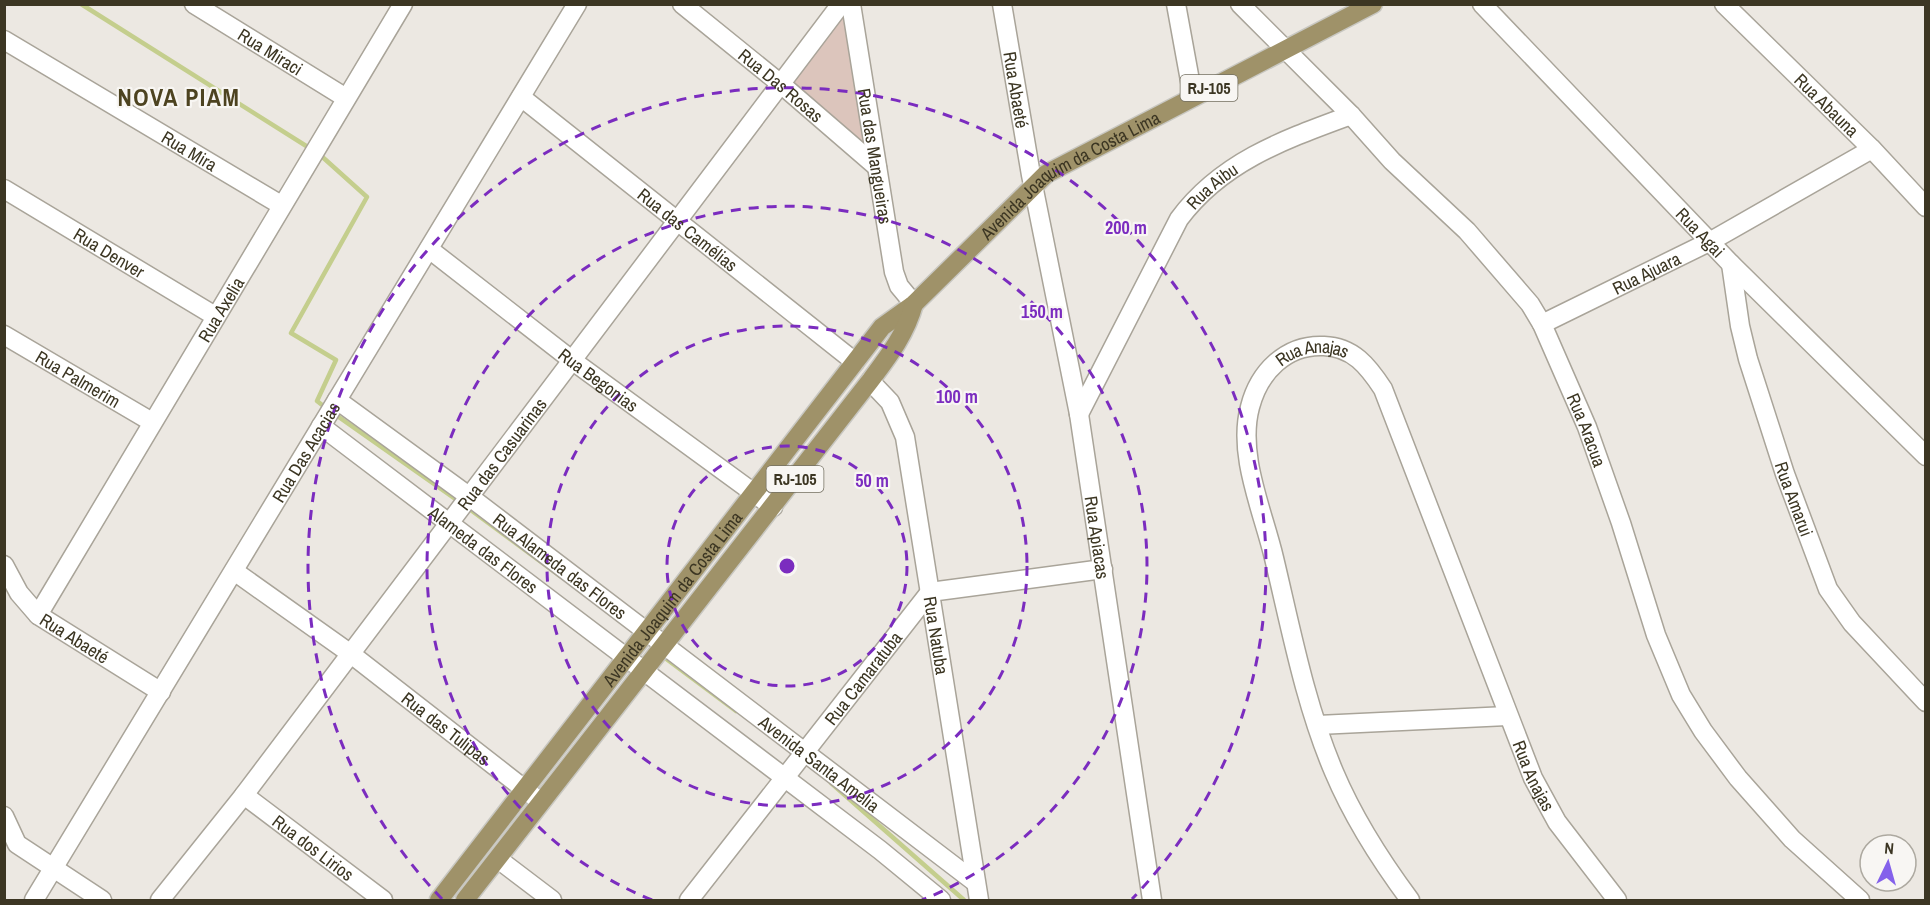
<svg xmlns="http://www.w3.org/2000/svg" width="1930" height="905" font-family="'Archivo Narrow',sans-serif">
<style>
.green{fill:#dcc5bc}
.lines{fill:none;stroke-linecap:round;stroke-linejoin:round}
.stream{stroke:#c4ce8d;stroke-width:4.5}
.minor-casing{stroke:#a9a499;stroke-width:21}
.major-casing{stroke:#c8c7c1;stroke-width:21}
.minor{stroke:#fff;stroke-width:18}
.major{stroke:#9f9269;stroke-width:18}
.ring{fill:none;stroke:#7b2cbf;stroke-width:3;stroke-dasharray:10 8}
.labels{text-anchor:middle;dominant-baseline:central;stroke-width:4.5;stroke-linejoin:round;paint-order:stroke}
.shield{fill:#f8f6f3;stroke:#747061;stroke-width:1.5}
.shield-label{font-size:16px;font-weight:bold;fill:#3c3623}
.street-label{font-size:18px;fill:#3c3623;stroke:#f8f6f3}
.district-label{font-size:24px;font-weight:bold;letter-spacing:1.5px;fill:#4d4320;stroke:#f8f6f3}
.centre{fill:#7b2cbf;stroke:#f8f6f3;stroke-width:3}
.ring-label{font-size:18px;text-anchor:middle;font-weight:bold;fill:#7b2cbf;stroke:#f8f6f3;stroke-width:4.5;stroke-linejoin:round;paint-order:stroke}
</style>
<rect width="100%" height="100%" fill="#ece8e2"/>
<!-- green -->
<path class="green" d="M844,5l31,151 -91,-72z"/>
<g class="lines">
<!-- stream -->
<g class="stream">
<path d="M81,4l230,145"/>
<path d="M318,153l49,44 -76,136 45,27 -19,41 9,7"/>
<path d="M333,413l128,90"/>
<path d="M468,508l92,68"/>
<path d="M661,655l75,56"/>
<path d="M831,783l133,117"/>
</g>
<!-- minor casing -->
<g class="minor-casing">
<g id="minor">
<path id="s1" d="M194,4l152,94"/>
<path id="s2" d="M682,4l100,81 95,82"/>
<path id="s3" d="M851,4l43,268 5,14 15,18"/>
<path id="s4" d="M1002,4l29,171 48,239 73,486"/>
<path d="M1176,4l17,93"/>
<path id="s5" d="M1240,4l111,111 41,46 75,70 63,73 12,20 45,103 34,96 35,112 25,60 22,36 35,47 54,61 68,61"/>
<path id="s6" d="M1482,4l249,260 195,192"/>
<path id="s7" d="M1724,4l148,145 54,58"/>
<path id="s8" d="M4,40l277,165"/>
<path id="s9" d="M521,97l334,265"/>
<path id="s10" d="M4,189l211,127"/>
<path id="s11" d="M429,249l144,112 200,146"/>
<path id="s12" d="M1731,264l9,62 8,33 37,115 43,115 24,34 74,79"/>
<path id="s13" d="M1542,324l169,-83 161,-92"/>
<path id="s14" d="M4,335l148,87"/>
<path id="s15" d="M870,381l20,21 15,35 74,463"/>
<path id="s16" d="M337,400l133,97 505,385"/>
<path id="s17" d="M1079,414l100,-195c43,-58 107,-80 172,-104"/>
<path id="s18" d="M321,426l559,424 61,50"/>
<path id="s19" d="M4,565l15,28 19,22 123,77"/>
<path id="s20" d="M234,571l117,83 190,148"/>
<path id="s21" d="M38,615l365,-611"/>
<path d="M1318,725l189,-9"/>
<path id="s22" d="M244,795l139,105"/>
<path d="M4,816l13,28 85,56"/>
<path d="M498,859l54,41"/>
<path id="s23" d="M34,900l543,-896"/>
<path id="s24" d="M160,900l84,-105 597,-791"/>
<path id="s25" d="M689,900l241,-308 173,-23"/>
<path id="s26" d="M1410,900c-29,-39 -57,-83 -76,-128 -29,-68 -43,-143 -60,-214 -11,-47 -37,-103 -24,-151 9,-35 36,-63 74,-61 29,1 44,20 59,43l150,389 24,44 60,78"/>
</g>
</g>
<!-- major casing -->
<g class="major-casing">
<g id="major">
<path id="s27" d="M439,900l443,-573 32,-23 132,-130 327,-170"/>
<path d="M465,900l405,-519c18,-24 36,-47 44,-77"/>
</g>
</g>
<!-- minor -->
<use href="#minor" class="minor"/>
<!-- major -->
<use href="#major" class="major"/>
</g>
<!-- distance rings -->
<g class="ring">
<circle cx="787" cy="566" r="120"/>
<circle cx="787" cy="566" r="240"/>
<path d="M652 900A360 360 0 1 1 922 900"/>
<path d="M442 899A479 479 0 1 1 1132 899"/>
</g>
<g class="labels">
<!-- shield labels -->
<g class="shield">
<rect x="1180.5" y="75" width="57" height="26" rx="4.5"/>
<rect x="766.5" y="466" width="57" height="26" rx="4.5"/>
</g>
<g class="shield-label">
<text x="1209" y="88">RJ-105</text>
<text x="795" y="479">RJ-105</text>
</g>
<!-- street labels -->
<g class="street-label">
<text stroke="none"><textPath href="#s1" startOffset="90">Rua Miraci</textPath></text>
<text stroke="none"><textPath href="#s2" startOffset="128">Rua Das Rosas</textPath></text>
<text stroke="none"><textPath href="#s4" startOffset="87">Rua Abaeté</textPath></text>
<text stroke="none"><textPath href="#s7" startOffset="144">Rua Abauna</textPath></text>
<text stroke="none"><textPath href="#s8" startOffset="216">Rua Mira</textPath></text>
<text stroke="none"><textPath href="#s3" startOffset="154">Rua das Mangueiras</textPath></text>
<text stroke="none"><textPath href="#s27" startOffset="968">Avenida Joaquim da Costa Lima</textPath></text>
<text stroke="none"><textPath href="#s17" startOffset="266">Rua Aibu</textPath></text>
<text stroke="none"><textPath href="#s9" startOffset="213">Rua das Camélias</textPath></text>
<text stroke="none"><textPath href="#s6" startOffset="316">Rua Agai</textPath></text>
<text stroke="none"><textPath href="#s10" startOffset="123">Rua Denver</textPath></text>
<text stroke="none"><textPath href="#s13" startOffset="116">Rua Ajuara</textPath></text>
<text stroke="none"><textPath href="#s21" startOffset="356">Rua Axelia</textPath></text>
<text stroke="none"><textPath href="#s26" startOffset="618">Rua Anajas</textPath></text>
<text stroke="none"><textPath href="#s14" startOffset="86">Rua Palmerim</textPath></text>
<text stroke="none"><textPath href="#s11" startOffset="214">Rua Begonias</textPath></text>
<text stroke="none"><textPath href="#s5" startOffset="556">Rua Aracua</textPath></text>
<text stroke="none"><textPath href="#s23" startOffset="524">Rua Das Acacias</textPath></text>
<text stroke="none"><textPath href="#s24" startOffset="562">Rua das Casuarinas</textPath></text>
<text stroke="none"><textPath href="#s12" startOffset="244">Rua Amarui</textPath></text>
<text stroke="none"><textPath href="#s4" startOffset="542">Rua Apiacas</textPath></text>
<text stroke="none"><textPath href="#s18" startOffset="204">Alameda das Flores</textPath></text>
<text stroke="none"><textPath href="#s16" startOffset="278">Rua Alameda das Flores</textPath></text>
<text stroke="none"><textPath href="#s27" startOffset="381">Avenida Joaquim da Costa Lima</textPath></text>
<text stroke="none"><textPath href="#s15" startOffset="268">Rua Natuba</textPath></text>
<text stroke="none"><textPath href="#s19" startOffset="104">Rua Abaeté</textPath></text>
<text stroke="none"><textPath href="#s25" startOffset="282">Rua Camaratuba</textPath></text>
<text stroke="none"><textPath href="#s20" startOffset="264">Rua das Tulipas</textPath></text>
<text stroke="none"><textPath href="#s16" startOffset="604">Avenida Santa Amelia</textPath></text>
<text stroke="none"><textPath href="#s26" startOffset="1122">Rua Anajas</textPath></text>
<text stroke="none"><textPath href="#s22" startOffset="87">Rua dos Lirios</textPath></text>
</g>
<!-- district labels -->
<g class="district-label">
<text x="179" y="97">NOVA PIAM</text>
</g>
</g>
<circle cx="787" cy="566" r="9" class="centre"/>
<g class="ring-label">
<text x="1126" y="234">200 m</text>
<text x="1042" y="318">150 m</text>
<text x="957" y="403">100 m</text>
<text x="872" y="487">50 m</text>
</g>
<!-- border -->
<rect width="1930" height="905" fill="none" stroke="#3c3623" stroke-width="12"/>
<!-- north arrow -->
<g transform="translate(1888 863) rotate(5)"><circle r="28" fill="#f8f6f3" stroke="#ada9a0" stroke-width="1.5"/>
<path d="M0-4.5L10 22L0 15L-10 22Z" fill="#8461eb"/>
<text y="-9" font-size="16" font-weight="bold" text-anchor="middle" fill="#3c3623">N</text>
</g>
</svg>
